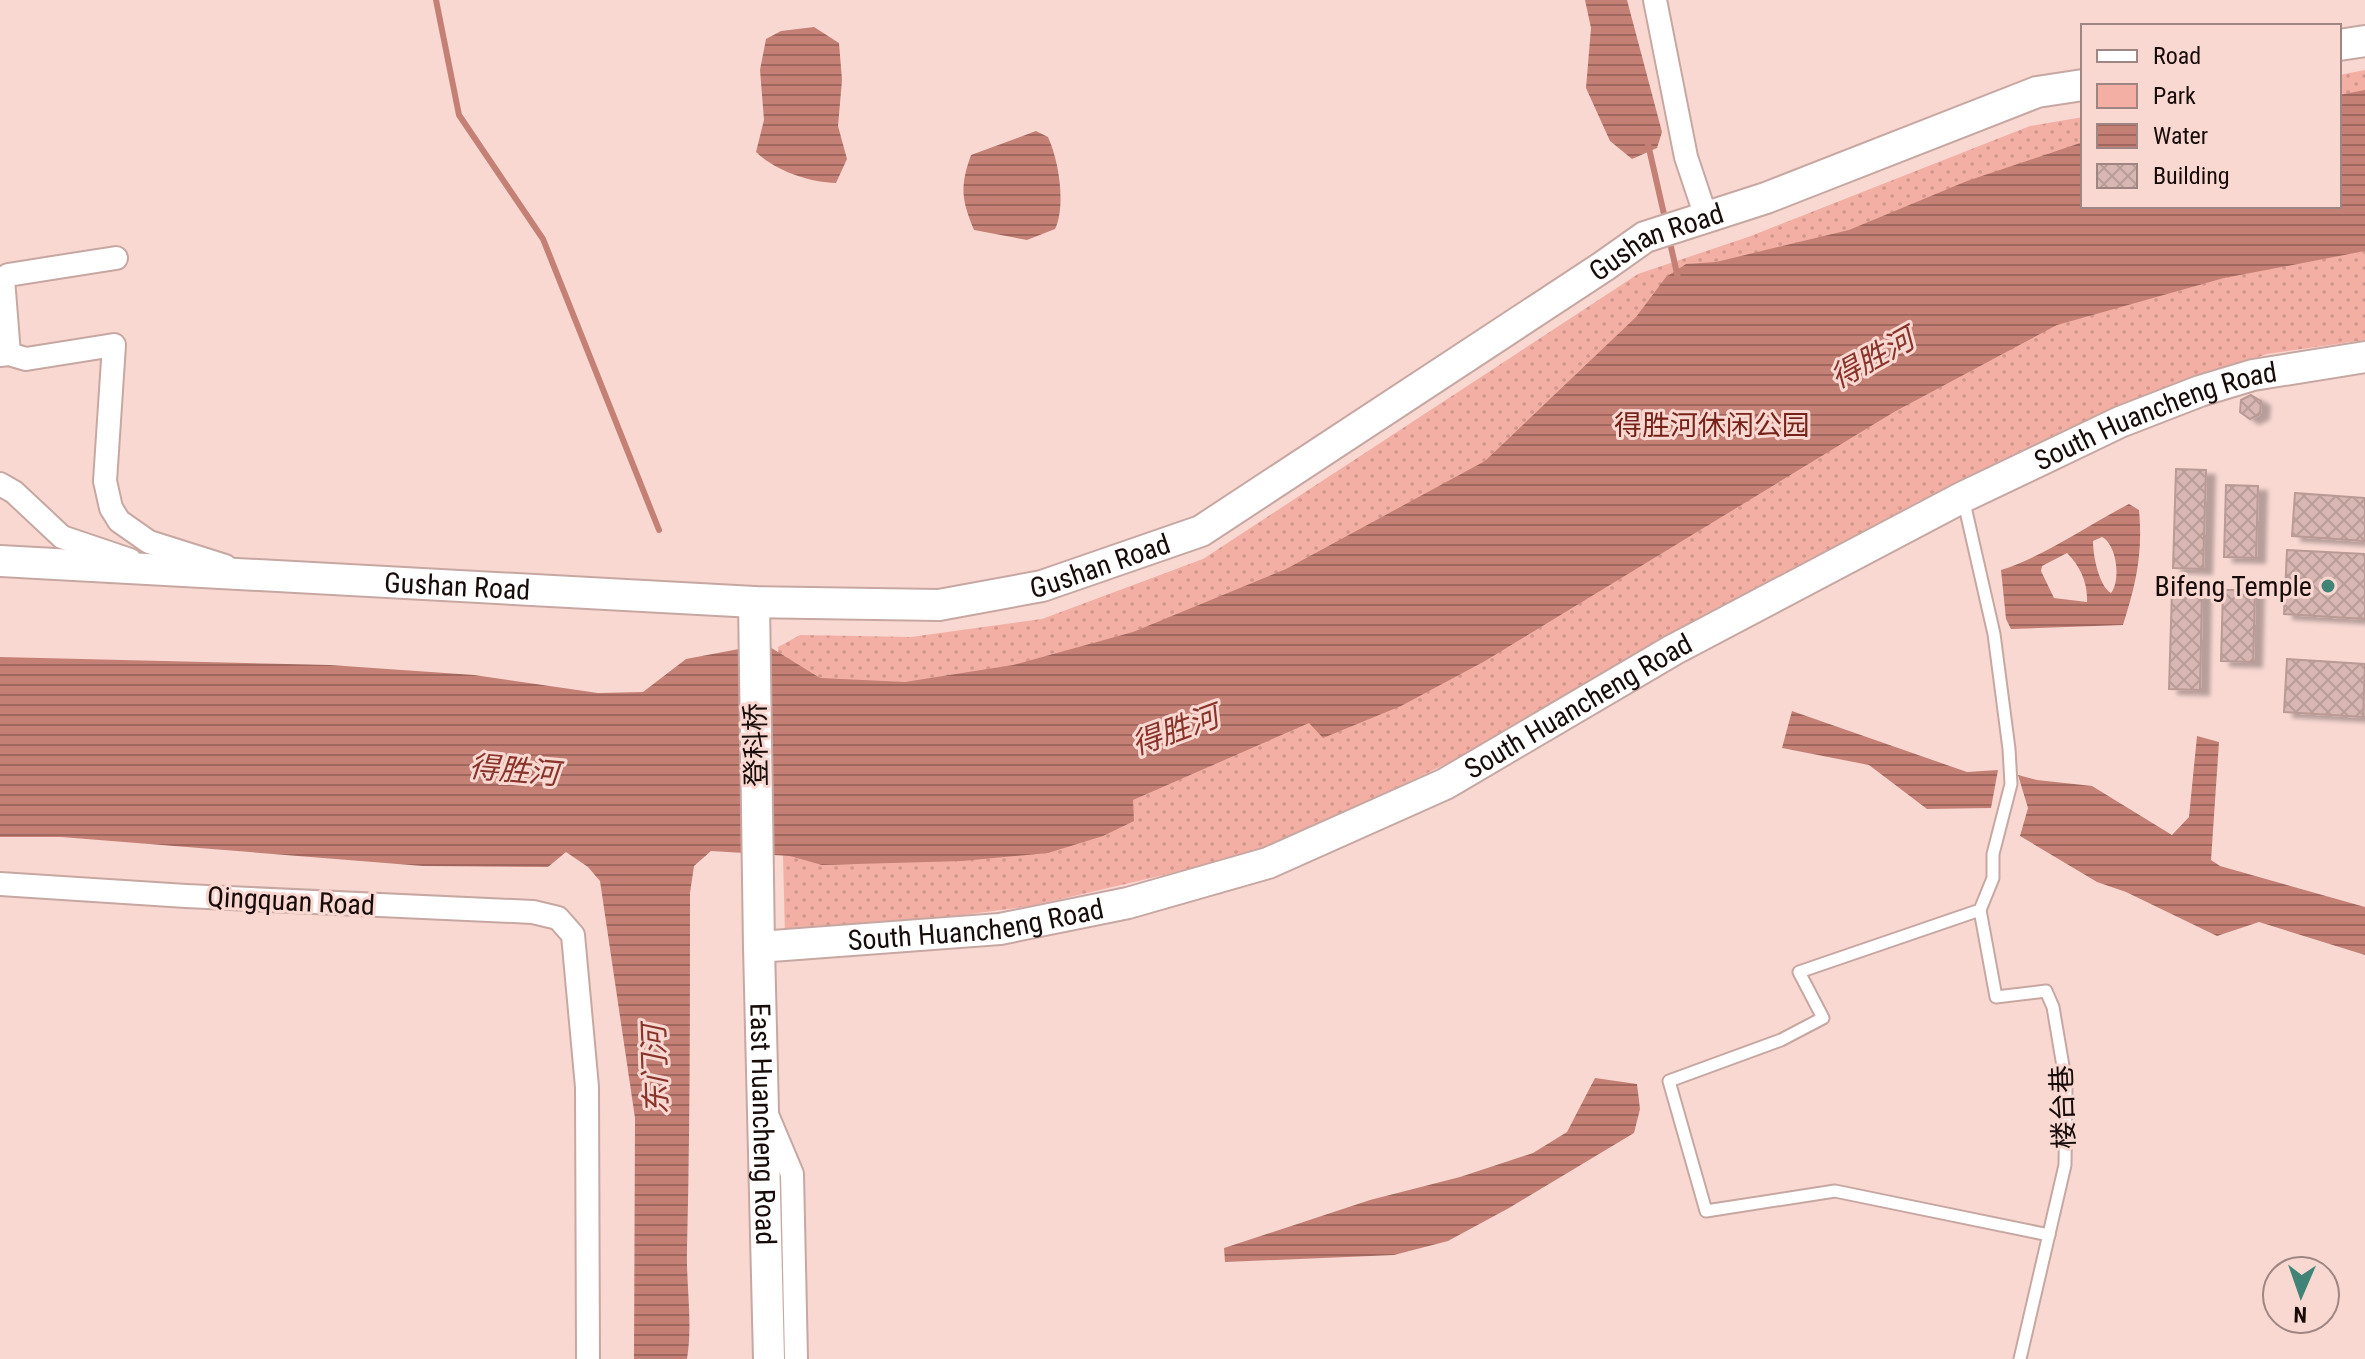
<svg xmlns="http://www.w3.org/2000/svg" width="2365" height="1359" font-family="'Roboto Condensed','Noto Sans SC',sans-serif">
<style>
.green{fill:url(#green-dots)}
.water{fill:url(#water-rules);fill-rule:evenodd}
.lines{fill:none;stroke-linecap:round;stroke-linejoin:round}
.stream{stroke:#c58075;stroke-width:6}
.building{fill:url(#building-cross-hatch);stroke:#ba9a95;stroke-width:2;filter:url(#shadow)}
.lane-casing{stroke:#c7a7a2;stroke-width:15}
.street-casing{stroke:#c7a7a2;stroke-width:26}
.secondary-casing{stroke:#c7a7a2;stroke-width:34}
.lane{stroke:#fff;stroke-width:11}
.street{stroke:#fff;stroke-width:22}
.secondary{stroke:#fff;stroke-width:30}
.poi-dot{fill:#408477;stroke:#f9d8d2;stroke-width:3}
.labels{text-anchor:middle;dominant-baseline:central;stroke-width:6;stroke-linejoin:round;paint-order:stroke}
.street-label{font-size:28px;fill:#170c0a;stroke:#f9d8d2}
.park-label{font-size:28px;fill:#752219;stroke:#f9d8d2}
.poi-label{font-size:28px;fill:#170c0a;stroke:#f9d8d2;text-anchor:end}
.water-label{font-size:30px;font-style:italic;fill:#88342a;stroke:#f9d8d2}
</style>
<defs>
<pattern id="green-dots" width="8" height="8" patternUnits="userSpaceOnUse" patternTransform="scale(2)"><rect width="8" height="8" fill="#f4afa4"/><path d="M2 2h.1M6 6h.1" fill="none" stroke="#d0958c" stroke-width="1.8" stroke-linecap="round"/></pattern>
<pattern id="water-rules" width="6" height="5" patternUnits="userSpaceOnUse" patternTransform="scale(2)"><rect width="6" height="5" fill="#c58075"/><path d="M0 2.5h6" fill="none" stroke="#9f675e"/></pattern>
<pattern id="building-cross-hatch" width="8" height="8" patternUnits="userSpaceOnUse" patternTransform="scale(2)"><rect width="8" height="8" fill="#d8b7b2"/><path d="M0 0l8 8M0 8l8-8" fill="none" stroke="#b99c98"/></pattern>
<filter id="shadow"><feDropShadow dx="9" dy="5" stdDeviation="2" flood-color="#0004"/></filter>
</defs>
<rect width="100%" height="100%" fill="#f9d8d2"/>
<!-- green -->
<path class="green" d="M2365,70v270l-98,14 -151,52 -197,95 -459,256 -193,94 -236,55 -246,32 -7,-291 22,-12 111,2 131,-18 161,-60 435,-285 110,-37 282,-111 53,-9v89h256v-131z"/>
<!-- water -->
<g class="water">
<path d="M1585,0h42l35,132 -5,16 -25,11 -22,-18 -24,-53 5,-60z"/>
<path d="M814,27l25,16 3,37 -4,46 9,33 -11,24c-27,-1 -60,-12 -80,-31l8,-32 -4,-50 6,-31 15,-8z"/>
<path d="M2365,90v161l-141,27 -167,47 -163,87 -409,249 -84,45 -78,32 -14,-15 -176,77 1,21 -31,15 -55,17 -86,8 -140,4 -32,-9 -79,-5 -17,15 -4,27c0,119 0,237 -3,356 -1,37 6,74 0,110h-53l1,-241 -35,-237 -12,-14 -22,-15 -18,15 -125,-1 -362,-29h-61v-180l330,8 144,10 124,18 45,-1 43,-33 79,-15 55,34 85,4 108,-17 120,-33 153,-63 199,-108 151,-144 30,-40 20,-13 30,-2 133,-32 118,-49 116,-39v64h256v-111z"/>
<path d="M1036,131l12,6c11,24 18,69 7,92l-28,11 -53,-10c-13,-31 -14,-44 -3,-75z"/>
<path d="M2129,504l10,6c4,44 -3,74 -16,115l-112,4 -5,-10 -5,-49c46,-15 85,-44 128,-66zM2102,537c15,8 19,43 9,56 -12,-7 -18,-37 -18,-52zM2067,553c13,13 21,30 20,49l-33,-4 -13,-27 1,-5z"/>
<path d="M1792,711l175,61 31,-2 -7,38 -64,1 -58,-44 -87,-17z"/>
<path d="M2197,736l22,6 -8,118 9,6 145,41v48l-106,-33 -42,14 -91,-44 -29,-10 -77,-46 8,-28 -10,-33 19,5 55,6 80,49 17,-18z"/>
<path d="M1595,1078l42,6 3,25 -6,24 -125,75 -61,33 -54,14 -169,7 -1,-14 146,-48 90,-23 73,-24 34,-21z"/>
</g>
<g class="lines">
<!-- stream -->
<g class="stream">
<path d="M436,0l23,115 84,124 116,291"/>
<path d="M1648,144l18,79"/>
<path d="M1669,238l9,40"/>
</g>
</g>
<!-- building -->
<g class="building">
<path d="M2251,395l10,6 -1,13 -10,5 -10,-7 1,-12z"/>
<path d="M2176,469l30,1 -3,99 -30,-1z"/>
<path d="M2226,485l32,1 -2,72 -32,-1z"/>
<path d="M2295,493l70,5v43l-73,-5z"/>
<path d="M2287,550l78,4v65l-81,-5z"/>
<path d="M2172,590l30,1 -2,99 -31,-1z"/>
<path d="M2223,590h32l-2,72 -32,-1z"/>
<path d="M2287,659l78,5 -2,53 -79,-5z"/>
</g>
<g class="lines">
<!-- lane casing -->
<g class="lane-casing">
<g id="lane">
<path d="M1963,498l31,136 15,115 2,35 -18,70v24l-13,32 -181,62 24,46 -42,22 -112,41 37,130 129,-20 214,44"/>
<path d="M1980,910l16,87 50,-6 7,16 13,77 -1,81 -45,194"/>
</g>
</g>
<!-- street casing -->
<g class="street-casing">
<g id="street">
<path d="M1655,0l31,157 20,60"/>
<path d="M9,354l-6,-75 5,-4 108,-17"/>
<path d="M0,355l9,-1 17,5 88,-14 -9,136 6,27 8,13 30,21 76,24"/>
<path d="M0,484l14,8 48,45 68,23"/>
<path d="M0,884l186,12 347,16 25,6 15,17 14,152 1,272"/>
<path d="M768,1117l24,57 4,185"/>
</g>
</g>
<!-- secondary casing -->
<g class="secondary-casing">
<g id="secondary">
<path d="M2339,45l26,-4"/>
<path id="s1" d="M0,561l754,41 185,3 103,-19 159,-55 403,-265 41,-29 121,-39 271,-106 46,-7"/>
<path id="s2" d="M754,602l5,345 10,412"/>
<path id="s3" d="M759,947l241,-18 128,-26 140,-40 177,-79 228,-134 290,-153 157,-75 80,-31 53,-16 112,-18"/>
</g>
</g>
<!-- lane -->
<use href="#lane" class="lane"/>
<!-- street -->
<use href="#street" class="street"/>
<!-- secondary -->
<use href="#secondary" class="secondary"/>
</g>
<!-- markers -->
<circle class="poi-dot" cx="2328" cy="586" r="8"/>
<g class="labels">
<!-- street labels -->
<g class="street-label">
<text stroke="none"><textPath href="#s1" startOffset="1754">Gushan Road</textPath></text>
<text stroke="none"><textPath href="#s3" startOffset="1514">South Huancheng Road</textPath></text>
<text stroke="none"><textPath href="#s1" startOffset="1106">Gushan Road</textPath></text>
<text stroke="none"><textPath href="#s1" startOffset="458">Gushan Road</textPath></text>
<text stroke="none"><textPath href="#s3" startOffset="866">South Huancheng Road</textPath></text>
<text transform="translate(756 745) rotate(-91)">登科桥</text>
<text transform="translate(291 901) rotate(3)">Qingquan Road</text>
<text stroke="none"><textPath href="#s3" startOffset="218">South Huancheng Road</textPath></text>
<text transform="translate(2063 1107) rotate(-92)">楼台巷</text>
<text stroke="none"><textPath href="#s2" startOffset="522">East Huancheng Road</textPath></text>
</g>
<!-- park labels -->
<g class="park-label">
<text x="1712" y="425">得胜河休闲公园</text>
</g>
<!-- poi labels -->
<g class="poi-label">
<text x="2312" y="586">Bifeng Temple</text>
</g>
<!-- water labels -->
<g class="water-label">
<text transform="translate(1872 358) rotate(-29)">得胜河</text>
<text transform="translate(1175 730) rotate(-20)">得胜河</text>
<text transform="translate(514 770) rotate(5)">得胜河</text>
<text transform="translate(655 1070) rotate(-92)">东门河</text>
</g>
</g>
<!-- legend -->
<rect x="2081" y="24" width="260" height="184" fill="#f9d8d2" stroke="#9f8682" stroke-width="2"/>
<rect x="2097" y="50" width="40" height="12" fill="#ffffff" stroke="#9f8682" stroke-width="2"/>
<text x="2153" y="64" font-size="24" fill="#170c0a">Road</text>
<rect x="2097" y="84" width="40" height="24" fill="#f4afa4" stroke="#9f8682" stroke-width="2"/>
<text x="2153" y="104" font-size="24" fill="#170c0a">Park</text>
<rect x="2097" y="124" width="40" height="24" fill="url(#water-rules)" stroke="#9f8682" stroke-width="2"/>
<text x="2153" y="144" font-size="24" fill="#170c0a">Water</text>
<rect x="2097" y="164" width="40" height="24" fill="url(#building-cross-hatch)" stroke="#9f8682" stroke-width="2"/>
<text x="2153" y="184" font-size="24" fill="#170c0a">Building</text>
<!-- north arrow -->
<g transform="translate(2301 1295) rotate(182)"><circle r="38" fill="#f9d8d2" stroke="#9f8682" stroke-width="2"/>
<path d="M0-6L14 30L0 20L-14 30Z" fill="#408477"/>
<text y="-12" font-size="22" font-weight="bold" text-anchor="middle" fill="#170c0a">N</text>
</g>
</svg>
